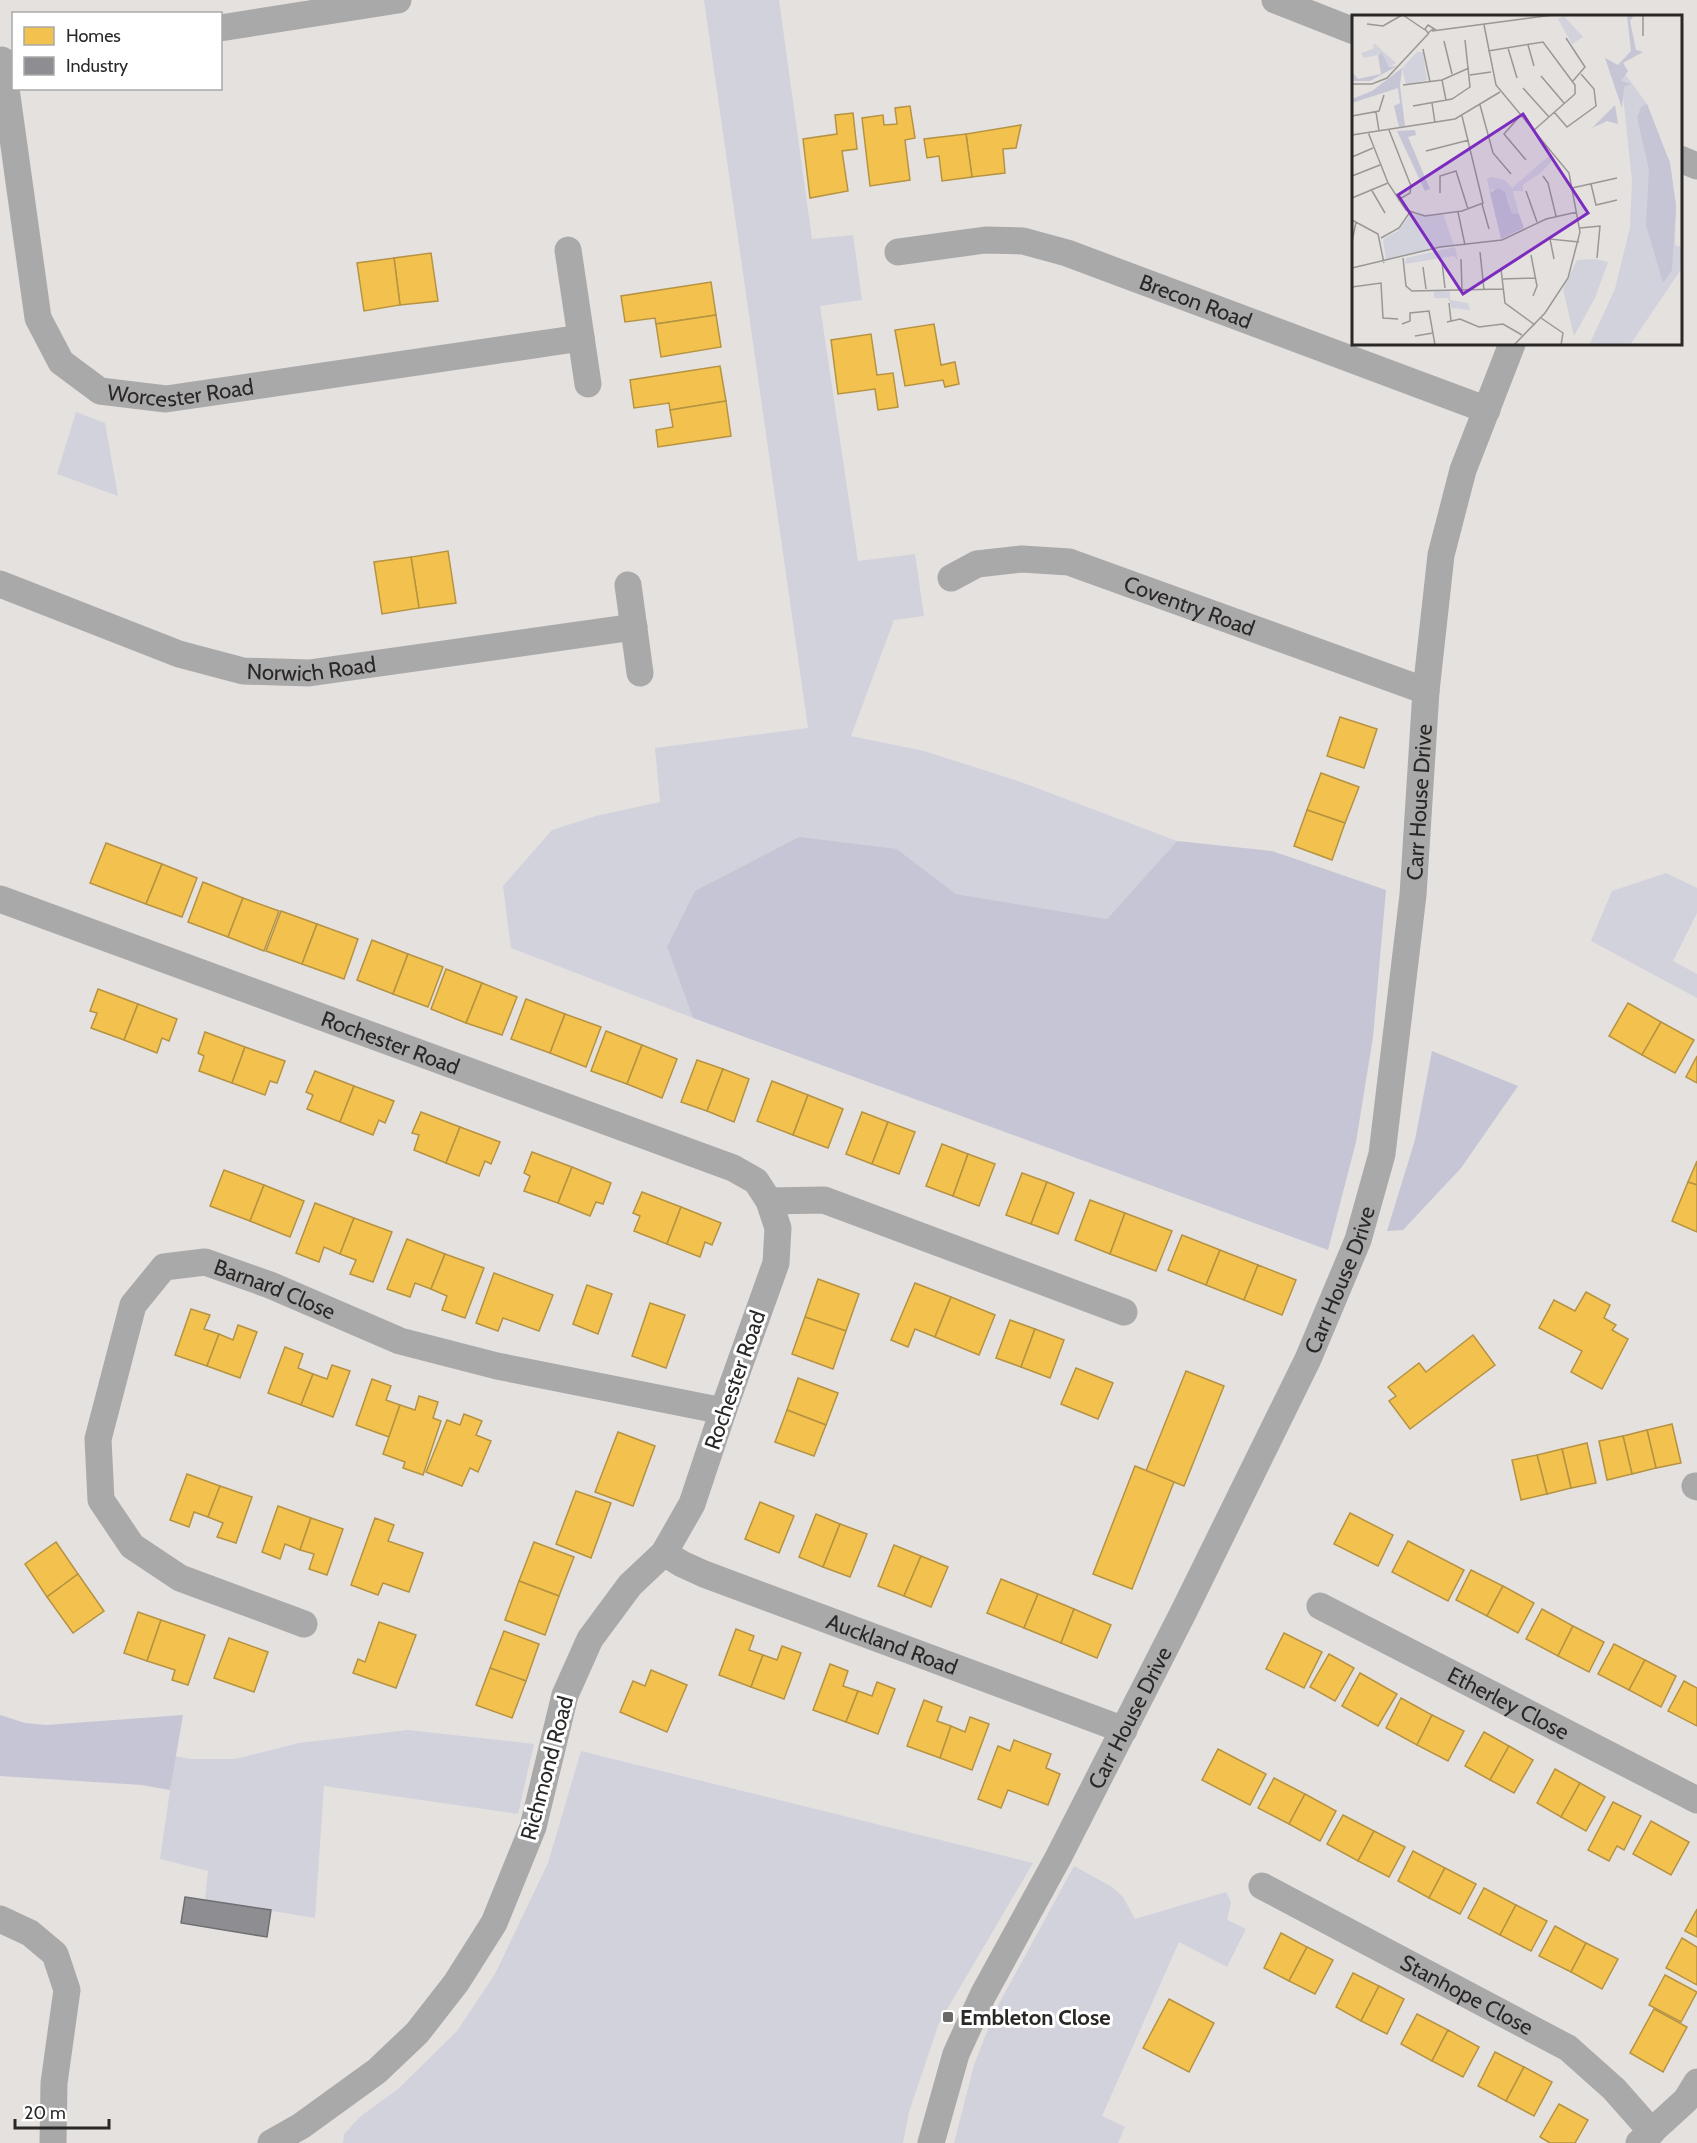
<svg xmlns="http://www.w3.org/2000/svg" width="1697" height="2143" font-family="Cabin,sans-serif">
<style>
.green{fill:#d2d2dc}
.forest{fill:#c5c5d5}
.homes{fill:#f2c14e;stroke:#b69342;stroke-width:1.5}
.industry{fill:#8d8d92;stroke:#6f6f72;stroke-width:1.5}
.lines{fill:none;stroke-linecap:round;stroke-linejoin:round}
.minor{stroke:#aaa9a9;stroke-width:27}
.poi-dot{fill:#6b6967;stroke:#fff;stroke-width:2}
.labels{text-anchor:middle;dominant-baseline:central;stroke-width:6;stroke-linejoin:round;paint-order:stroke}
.street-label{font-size:22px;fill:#2a2826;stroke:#fff}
.poi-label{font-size:22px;font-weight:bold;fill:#2a2826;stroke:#fff;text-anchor:start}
.inset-road{fill:none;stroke:#9a9795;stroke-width:1.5}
.view{fill:#7b2cbf;fill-opacity:0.15;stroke:#7b2cbf;stroke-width:3}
.inset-edge{fill:none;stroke:#2a2826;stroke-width:3}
</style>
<rect width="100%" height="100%" fill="#e4e1df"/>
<!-- green -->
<g class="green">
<path d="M704,0h75l33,239 41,-4 9,65 -42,6 38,255 57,-7 9,62 -30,4 -43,116 73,15 97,31 156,59 -70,78 -151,-25 -59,-45 -230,98 26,71 -182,-70 -8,-62 49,-56 44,-14 64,-14 -5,-54 153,-20z"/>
<path d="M76,412l29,11 13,73 -61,-22z"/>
<path d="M1666,873l31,15v25l-24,48 24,13v24l-106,-57 21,-50z"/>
<path d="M408,1730l126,14 -16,70 -194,-28 -9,132 -110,-18 3,-29 -48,-12 15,-103 16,3h44l64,-16z"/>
<path d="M581,1751l452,112 -94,160 -30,89 -6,31h-560l1,-9 17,-18 37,-27 59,-58 38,-57 53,-111z"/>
<path d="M1074,1866l38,21 11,10 12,22 91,-27 5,10 -4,18 19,9 -19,38 -48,-25 -77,174 23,11 -7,16h-164l20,-78 21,-54z"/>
</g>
<!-- forest -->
<g class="forest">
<path d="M799,837l98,12 59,45 151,25 70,-78 95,10 114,39 -13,147 -17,105 -28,108 -635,-232 -26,-71 28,-56z"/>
<path d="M1432,1051l86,35 -57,82 -58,62 -16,1 28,-91z"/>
<path d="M0,1715l25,8 21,2 137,-10 -13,75 -28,-5 -142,-9z"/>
</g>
<!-- homes -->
<g class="homes">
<path d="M910,106l5,32 -10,2 5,40 -40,6 -8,-68 21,-3 1,10 13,-1 -2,-16z"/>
<path d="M853,113l4,36 -15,2 6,40 -38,7 -7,-59 34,-5 -2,-19z"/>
<path d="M1021,125l-5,23 -13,1 2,24 -33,4 -6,-43z"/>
<path d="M966,134l6,43 -30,4 -3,-25 -12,2 -3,-19z"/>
<path d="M431,253l7,48 -38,4 -6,-47z"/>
<path d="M394,258l6,47 -36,6 -7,-48z"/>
<path d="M711,282l5,33 -60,9 -1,-6 -30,4 -4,-26z"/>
<path d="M716,315l5,32 -60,10 -5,-33z"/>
<path d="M934,324l7,41 14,-3 4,22 -14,3 -2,-7 -38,6 -10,-56z"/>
<path d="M871,334l6,41 16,-2 5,34 -20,3 -3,-21 -37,5 -7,-54z"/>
<path d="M720,366l6,35 -56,9 -1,-7 -35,5 -4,-28z"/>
<path d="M726,401l5,35 -73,11 -2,-17 17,-3 -3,-17z"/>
<path d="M448,551l8,52 -37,5 -8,-51z"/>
<path d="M411,557l8,51 -37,6 -8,-52z"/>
<path d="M1340,717l37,12 -13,39 -37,-12z"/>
<path d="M1321,773l38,14 -14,36 -38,-13z"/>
<path d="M1307,810l38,13 -13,37 -38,-14z"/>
<path d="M106,843l56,21 -16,40 -56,-21z"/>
<path d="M162,864l35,14 -15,39 -36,-13z"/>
<path d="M203,882l40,16 -15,39 -40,-15z"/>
<path d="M243,898l36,13 -15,40 -36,-14z"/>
<path d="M281,911l36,13 -15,40 -36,-13z"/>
<path d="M317,924l41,15 -14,40 -42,-15z"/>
<path d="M372,940l36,14 -15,40 -36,-14z"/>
<path d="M408,954l35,13 -15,40 -35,-13z"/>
<path d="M446,969l36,14 -16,40 -35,-14z"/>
<path d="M482,983l35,14 -15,38 -36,-12z"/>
<path d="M98,989l40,15 -14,36 -33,-12 6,-15 -7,-2z"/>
<path d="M526,999l39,15 -15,39 -39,-14z"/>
<path d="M1628,1003l33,19 -19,33 -33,-19z"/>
<path d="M138,1004l39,15 -8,22 -7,-3 -5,15 -33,-13z"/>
<path d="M565,1014l36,13 -15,40 -36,-14z"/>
<path d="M1661,1022l33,18 -19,33 -33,-18z"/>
<path d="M606,1031l36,14 -15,39 -36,-13z"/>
<path d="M205,1032l40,15 -13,36 -33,-12 5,-15 -6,-3z"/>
<path d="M642,1045l35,14 -15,39 -35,-14z"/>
<path d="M245,1047l40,14 -8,22 -7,-2 -5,14 -33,-12z"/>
<path d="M1697,1056v27l-11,-6z"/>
<path d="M697,1060l26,9 -16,42 -26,-9z"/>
<path d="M723,1069l26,10 -15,43 -27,-11z"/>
<path d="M315,1071l39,15 -14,36 -33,-13 6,-14 -7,-3z"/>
<path d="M772,1081l36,14 -15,40 -36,-14z"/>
<path d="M354,1086l40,15 -9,22 -6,-3 -6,15 -33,-13z"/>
<path d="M808,1095l35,14 -15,39 -35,-13z"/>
<path d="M421,1112l39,15 -14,36 -32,-13 5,-15 -7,-2z"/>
<path d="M862,1112l26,10 -16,42 -26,-10z"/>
<path d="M888,1122l27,10 -16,42 -27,-10z"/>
<path d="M460,1127l40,15 -9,22 -6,-3 -6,15 -33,-13z"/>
<path d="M942,1144l26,10 -15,42 -27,-10z"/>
<path d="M532,1152l40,15 -14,36 -34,-12 6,-15 -6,-3z"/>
<path d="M968,1154l27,10 -16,42 -26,-10z"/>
<path d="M1697,1161v24l-9,-3z"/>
<path d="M572,1167l39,16 -8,21 -7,-2 -6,14 -32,-13z"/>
<path d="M224,1170l40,15 -14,36 -40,-15z"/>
<path d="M1022,1173l25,9 -16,42 -25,-9z"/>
<path d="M1047,1182l27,11 -16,41 -27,-10z"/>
<path d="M1688,1182l9,3v47l-25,-11z"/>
<path d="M264,1185l40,16 -14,36 -40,-16z"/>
<path d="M642,1192l39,15 -14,37 -33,-13 6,-15 -7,-3z"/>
<path d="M1090,1200l35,13 -15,41 -35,-14z"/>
<path d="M315,1203l39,15 -14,36 -16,-7 -5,15 -23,-9z"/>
<path d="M681,1207l40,16 -9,22 -7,-3 -5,15 -33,-13z"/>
<path d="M1125,1213l47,18 -16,40 -46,-17z"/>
<path d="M354,1218l38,14 -19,50 -23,-8 6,-14 -16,-6z"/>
<path d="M1182,1235l38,15 -14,35 -38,-15z"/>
<path d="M407,1239l38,15 -14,35 -16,-6 -5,14 -23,-8z"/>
<path d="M1220,1250l38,15 -14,35 -38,-15z"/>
<path d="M445,1254l39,14 -19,50 -23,-8 5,-14 -16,-7z"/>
<path d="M1258,1265l38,15 -14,35 -38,-15z"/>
<path d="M494,1273l59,22 -14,36 -36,-13 -5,13 -22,-8z"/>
<path d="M818,1279l41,15 -13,37 -41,-14z"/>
<path d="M915,1283l36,14 -16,40 -20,-8 -7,18 -17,-7z"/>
<path d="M587,1285l25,9 -14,40 -25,-10z"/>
<path d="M1586,1292l24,13 -6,13 12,7 -4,5 16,9 -26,50 -31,-17 11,-21 -43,-23 15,-28 21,11z"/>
<path d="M951,1297l44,18 -16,40 -44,-18z"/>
<path d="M650,1303l35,12 -19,53 -34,-12z"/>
<path d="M191,1309l19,6 -6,14 15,5 -12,32 -32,-11z"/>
<path d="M805,1317l41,14 -13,38 -41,-15z"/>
<path d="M1010,1320l25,9 -14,38 -25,-9z"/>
<path d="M238,1325l19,7 -17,46 -33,-12 12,-32 14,6z"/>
<path d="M1035,1329l29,11 -14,38 -29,-11z"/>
<path d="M1473,1335l22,30 -85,64 -21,-28 7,-5 -8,-9 31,-24 7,9z"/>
<path d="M285,1347l18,7 -5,14 15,6 -12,31 -33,-12z"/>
<path d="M332,1365l18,6 -17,46 -32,-12 12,-31 14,5z"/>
<path d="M1076,1368l37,15 -15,36 -37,-15z"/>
<path d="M1186,1371l38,15 -40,100 -38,-15z"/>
<path d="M798,1378l40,15 -12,32 -39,-15z"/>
<path d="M372,1379l19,7 -5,14 14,5 -11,32 -33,-12z"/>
<path d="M419,1396l19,6 -5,16 8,3 -18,54 -20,-7 2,-6 -22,-8 17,-49 15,5z"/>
<path d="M787,1410l39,15 -12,31 -39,-14z"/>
<path d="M464,1414l18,7 -6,14 15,6 -13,31 -8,-4 -8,18 -36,-14 21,-52 13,5z"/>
<path d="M1672,1424l9,39 -25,5 -9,-38z"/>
<path d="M1647,1430l9,38 -24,6 -9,-38z"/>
<path d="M618,1432l37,14 -22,60 -38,-14z"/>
<path d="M1623,1436l9,38 -25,6 -8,-39z"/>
<path d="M1587,1443l9,40 -25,5 -9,-39z"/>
<path d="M1562,1449l9,39 -24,6 -10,-39z"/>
<path d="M1537,1455l10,39 -26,6 -9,-40z"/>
<path d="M1135,1466l39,16 -42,107 -39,-15z"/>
<path d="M187,1474l33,12 -12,31 -14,-5 -5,15 -19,-7z"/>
<path d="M220,1486l32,11 -16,46 -19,-6 6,-14 -15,-6z"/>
<path d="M576,1491l35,12 -20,55 -35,-14z"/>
<path d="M760,1502l34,14 -15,37 -34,-14z"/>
<path d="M278,1506l33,12 -11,32 -15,-6 -5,15 -18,-7z"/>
<path d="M1350,1513l43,22 -15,31 -44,-22z"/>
<path d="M816,1514l24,10 -17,43 -24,-10z"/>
<path d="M311,1518l32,11 -16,46 -18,-6 5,-15 -14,-4z"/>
<path d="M375,1518l19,7 -6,16 35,12 -14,39 -26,-9 -5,12 -27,-10z"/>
<path d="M840,1524l27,10 -17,43 -27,-10z"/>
<path d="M1408,1541l56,29 -16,31 -56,-29z"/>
<path d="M56,1542l22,32 -31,23 -22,-33z"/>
<path d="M534,1542l40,15 -15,39 -40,-15z"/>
<path d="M894,1545l27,11 -17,40 -26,-10z"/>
<path d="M921,1556l27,11 -17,40 -27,-11z"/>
<path d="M1471,1570l32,16 -16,30 -31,-16z"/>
<path d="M78,1574l26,37 -31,22 -26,-36z"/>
<path d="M1001,1579l37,15 -14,34 -37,-15z"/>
<path d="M519,1581l40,15 -14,39 -40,-15z"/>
<path d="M1503,1586l31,17 -16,30 -31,-17z"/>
<path d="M1038,1594l36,15 -13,34 -37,-15z"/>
<path d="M1074,1609l37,16 -14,33 -36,-15z"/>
<path d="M1542,1609l31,17 -15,30 -32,-17z"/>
<path d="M138,1612l23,8 -14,41 -23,-8z"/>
<path d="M161,1620l44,15 -17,50 -16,-5 3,-10 -28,-9z"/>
<path d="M379,1622l37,13 -20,53 -43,-15 5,-14 7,3z"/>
<path d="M1573,1626l31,16 -15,30 -31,-16z"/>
<path d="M736,1629l18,7 -5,14 14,5 -12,32 -32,-12z"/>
<path d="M504,1631l35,13 -13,37 -36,-13z"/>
<path d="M1284,1633l38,19 -18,36 -38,-19z"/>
<path d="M229,1638l39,14 -14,40 -40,-14z"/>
<path d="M1614,1644l31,16 -16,30 -31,-16z"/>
<path d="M782,1646l19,7 -17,46 -33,-12 12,-32 14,5z"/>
<path d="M1329,1654l25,14 -19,33 -25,-14z"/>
<path d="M1645,1660l31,16 -15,31 -32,-17z"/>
<path d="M830,1664l18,7 -5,15 15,5 -12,31 -33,-12z"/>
<path d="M490,1668l36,13 -14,37 -36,-13z"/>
<path d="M651,1670l36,15 -20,47 -47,-20 13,-31 12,5z"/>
<path d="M1360,1673l37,21 -19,32 -36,-20z"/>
<path d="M1684,1681l13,7v38l-29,-15z"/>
<path d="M877,1682l18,7 -17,45 -32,-12 12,-31 14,5z"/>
<path d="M1401,1698l31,17 -15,30 -31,-17z"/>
<path d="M924,1700l18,7 -5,14 14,5 -11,32 -33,-12z"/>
<path d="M1432,1715l32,16 -16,30 -31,-16z"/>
<path d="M970,1717l19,7 -17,46 -32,-12 11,-32 14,6z"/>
<path d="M1484,1732l25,14 -19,34 -25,-14z"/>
<path d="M1014,1740l37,14 -5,14 14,6 -12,31 -40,-15 -7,18 -23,-9 20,-53 12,5z"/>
<path d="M1509,1746l24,14 -19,33 -24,-13z"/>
<path d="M1218,1749l48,25 -16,31 -48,-25z"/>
<path d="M1555,1769l25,14 -19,34 -24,-14z"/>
<path d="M1274,1778l31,16 -16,30 -31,-16z"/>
<path d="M1580,1783l25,14 -19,34 -25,-14z"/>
<path d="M1305,1794l31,17 -16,30 -31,-17z"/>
<path d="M1613,1802l28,14 -17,34 -7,-4 -8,15 -21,-11z"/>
<path d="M1343,1815l31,16 -16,30 -31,-17z"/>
<path d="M1651,1821l38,21 -18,33 -38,-21z"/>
<path d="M1374,1831l31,16 -16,30 -31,-16z"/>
<path d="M1413,1851l32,17 -16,30 -31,-17z"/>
<path d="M1445,1868l31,16 -16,30 -31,-16z"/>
<path d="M1484,1888l32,17 -16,30 -32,-17z"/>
<path d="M1516,1905l31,16 -16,30 -31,-16z"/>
<path d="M1697,1909v28l-12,-6z"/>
<path d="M1555,1926l31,17 -15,29 -32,-16z"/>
<path d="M1281,1933l26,14 -18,34 -25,-13z"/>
<path d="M1682,1938l15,9v38l-31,-17z"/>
<path d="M1586,1943l32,16 -16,30 -31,-17z"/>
<path d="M1307,1947l26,13 -18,34 -26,-13z"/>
<path d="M1353,1973l26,13 -18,35 -25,-14z"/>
<path d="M1665,1975l32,17 -16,30 -32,-17z"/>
<path d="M1379,1986l25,13 -17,35 -26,-13z"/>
<path d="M1169,1999l45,24 -25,49 -46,-24z"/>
<path d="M1654,2009l33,18 -24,45 -33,-19z"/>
<path d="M1417,2014l31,16 -16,31 -31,-17z"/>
<path d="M1448,2030l31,17 -16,30 -31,-16z"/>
<path d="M1495,2052l29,15 -18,34 -28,-15z"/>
<path d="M1524,2067l28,15 -18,34 -28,-15z"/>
<path d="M1559,2104l29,16 -13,23h-25l-10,-6z"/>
</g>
<!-- industry -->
<path class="industry" d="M185,1897l86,13 -4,27 -86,-14z"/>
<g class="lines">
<!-- minor -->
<g class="minor">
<path d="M1275,0l79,31"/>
<path d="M220,28l178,-28"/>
<path id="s1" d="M2,60l36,258 23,44 39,29 66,8 415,-61"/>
<path d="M1680,159l17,7"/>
<path d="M568,250l20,134"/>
<path id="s2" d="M898,252l87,-12 38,1 44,12 420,157"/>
<path id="s3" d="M951,578l26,-14 45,-5 47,3 357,129"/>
<path id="s4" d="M0,584l179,70 64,17 66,2 325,-46"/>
<path d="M628,585l12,88"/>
<path id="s5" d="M0,899l733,269 23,13 13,20 9,27 -2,35 -53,148 -31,93 -28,49 -34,32 -40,54 -25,56 -32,132 -39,96 -38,60 -39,50 -40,38 -76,55 -30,17"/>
<path d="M769,1201l55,-1 300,112"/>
<path d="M1695,1486l2,1"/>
<path id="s6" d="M664,1553l18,11 22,10 420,156"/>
<path id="s7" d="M1320,1606l377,194"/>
<path id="s8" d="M304,1624l-124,-46 -48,-32 -31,-46 -3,-61 35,-134 31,-38 41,-5 65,23 130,56 97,25 226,45"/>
<path id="s9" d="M1262,1886l306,162 46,41 38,43"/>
<path d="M0,1919l30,14 25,21 12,36 -13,93 -1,60"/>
<path id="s10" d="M931,2143l25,-89 27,-59 75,-137 125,-245 125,-254 50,-119 24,-86 31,-259 13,-204 15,-136 22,-85 49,-126"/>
<path d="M1639,2143l47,-43 11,-18"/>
</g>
</g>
<!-- markers -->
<rect class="poi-dot" x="942" y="2011" width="12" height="12" rx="3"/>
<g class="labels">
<!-- street labels -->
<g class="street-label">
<text stroke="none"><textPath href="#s2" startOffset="309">Brecon Road</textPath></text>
<text stroke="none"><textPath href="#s1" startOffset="440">Worcester Road</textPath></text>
<text stroke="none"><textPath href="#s3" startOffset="250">Coventry Road</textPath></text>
<text stroke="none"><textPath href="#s4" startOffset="327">Norwich Road</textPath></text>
<text stroke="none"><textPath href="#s10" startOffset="1444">Carr House Drive</textPath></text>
<text stroke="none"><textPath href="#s5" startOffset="416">Rochester Road</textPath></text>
<text stroke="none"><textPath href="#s10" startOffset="957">Carr House Drive</textPath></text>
<text stroke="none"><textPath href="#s8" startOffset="610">Barnard Close</textPath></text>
<text transform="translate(735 1380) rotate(-71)">Rochester Road</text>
<text stroke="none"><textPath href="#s6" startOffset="246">Auckland Road</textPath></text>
<text stroke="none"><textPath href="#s7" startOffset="212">Etherley Close</textPath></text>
<text stroke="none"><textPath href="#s10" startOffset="471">Carr House Drive</textPath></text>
<text transform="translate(547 1768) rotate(-75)">Richmond Road</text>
<text stroke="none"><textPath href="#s9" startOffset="232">Stanhope Close</textPath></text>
</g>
<!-- poi labels -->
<g class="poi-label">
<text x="960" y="2017">Embleton Close</text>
</g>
</g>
<!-- overview -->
<g transform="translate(1352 15)">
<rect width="330" height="330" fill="#e4e1df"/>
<path d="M212,1l19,21 -11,7 -14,-25zM22,28l22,20 -7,4 -7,-13 -18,4 -3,-5 12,-4zM65,37h6l4,28 -21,5 -4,-17zM268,52l27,37 23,59 6,43 -1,39 7,2v21l-52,77h-41l26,-56 15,-62 2,-46zM199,139l3,4 -12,14 -19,13v6h-10l6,23 -7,-1 -4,-15 -15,-9 -3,4 -3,-14 4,-2 14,3 7,8zM91,199l11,31 -68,15 -3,-21 15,-8 12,-16zM103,232l3,13 -4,-4 -49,8 1,-6zM244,244l12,3 -13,36 -21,38 -11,-47 14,-29zM98,275v10l18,3 2,7 -18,-2 -4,-10h-14v-7z" fill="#d2d2dc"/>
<path d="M275,0h7l-4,6 6,29 7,2 -20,11 5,8 -7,10 10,3 -7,3 -2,21 -17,-50 13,7 13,-14zM30,38l7,14 8,-1 -27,15h-18v-9l6,7 23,-5 -3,-19zM50,53l-2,18 5,40 -6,1 -5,-21 6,-3 -2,-15 -46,15v-4l20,-8zM295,89l23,59 6,43 -4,64 -9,13 -17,-58 3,-55 -12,-53 4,-10zM263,90l3,19 -11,-3 -15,7zM63,115l1,5 -8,2 22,52 -5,2 -28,-60zM146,173l7,4 7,21 7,1 5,14 -23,11 -11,-46z" fill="#c5c5d5"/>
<path class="inset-road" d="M51,0l22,15M15,9l16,2 19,-11M132,10l12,60 73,88 11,59 -12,46 -23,35 -31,32M81,14l-5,4 -3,-4 3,-4 8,5M80,16l121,-16M291,21v-21M214,23l19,29 -13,15M92,26l8,33M176,30l6,21M156,33l9,30M71,34l7,33M136,36l55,-9 32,43v9l-42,37M118,60l21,-3M189,61l23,27M90,65l4,20M0,69h20l15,-6 42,-45M51,70l39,-5 27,-12M171,73l26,29M80,88l3,20M128,90l13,48 18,21M61,91l39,-7 18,-12 -5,-47M24,97l3,19M202,97l13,15 29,-21 -2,-17 -13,-15M0,101l27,-5 5,-16M168,101l-16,18 22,26M37,115l22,56 -1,7 -12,7M16,117l20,51 18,27 19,6 37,-5 21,-8 -21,-87M0,120l103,-16 45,-27M74,136l43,-11M0,142l21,-9M0,161l28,-11M191,161l5,7 8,33M239,169l5,21 21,-5M220,173l45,-10M19,174l14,24M174,176l11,31M88,178v-17l16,-5 12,38M0,183l36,-15M130,189l7,25M106,197l7,33M0,205l26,14 6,29M228,213l20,-2 -3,32M29,223l18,-10 11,-16M0,227l4,-20M128,237l4,38M179,240l6,31 -4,10M51,243l3,28 6,5 91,-2M109,244l1,32M202,244l-4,-20 29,3M90,247l3,26M71,252l3,22M0,253l88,-21 62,-7 44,-21 31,-7M149,254l4,34 30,22M150,264l33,-1M0,272l29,-4 2,35 15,1M97,288l2,18M189,303l22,15 -2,12M95,307l13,-3 19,8 24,-3 19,11M50,309l8,-3v-8l19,-2 6,34M63,321l18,-3"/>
<path class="view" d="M171,99l65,99 -125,81 -65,-99z"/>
<rect width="330" height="330" class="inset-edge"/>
</g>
<!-- legend -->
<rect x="12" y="12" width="210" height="78" fill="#ffffff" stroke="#aaa9a8" stroke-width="1.5"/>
<rect x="24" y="27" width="30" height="18" fill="#f2c14e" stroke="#aaa9a8" stroke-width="1.5"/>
<text x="66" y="42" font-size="18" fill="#2a2826">Homes</text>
<rect x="24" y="57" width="30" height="18" fill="#8d8d92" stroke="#aaa9a8" stroke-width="1.5"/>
<text x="66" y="72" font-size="18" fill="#2a2826">Industry</text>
<!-- scale -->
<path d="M15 2119v9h94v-9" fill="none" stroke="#2a2826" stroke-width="3"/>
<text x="24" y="2119" font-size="18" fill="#2a2826" stroke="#ffffff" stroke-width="4.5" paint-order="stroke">20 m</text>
</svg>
